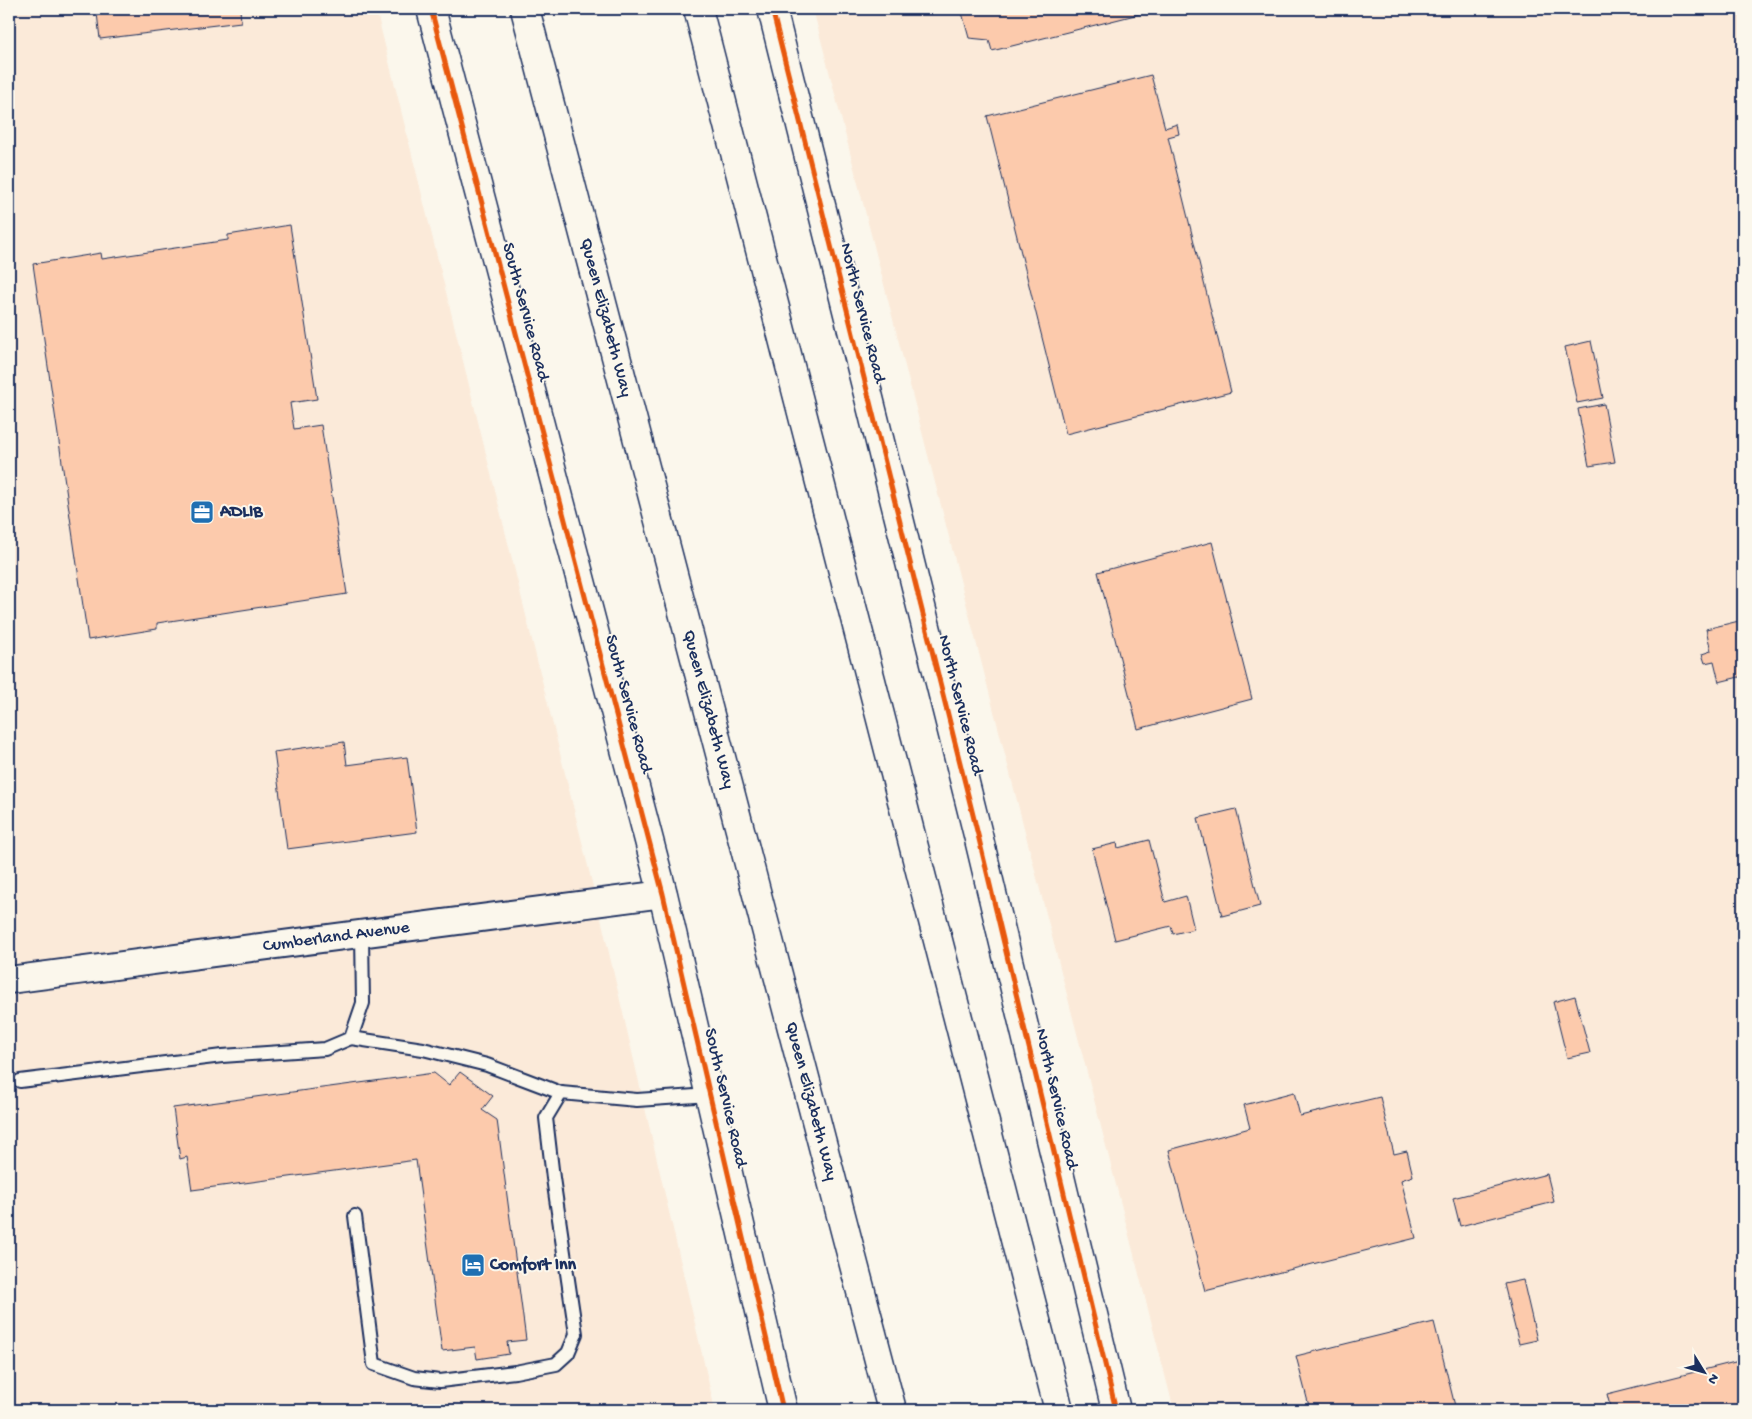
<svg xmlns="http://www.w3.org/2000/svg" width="1752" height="1419" font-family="'Gochi Hand',sans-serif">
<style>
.built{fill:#fbead9}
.building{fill:#fccaac;stroke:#1b2f5e}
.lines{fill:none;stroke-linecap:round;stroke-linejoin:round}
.service-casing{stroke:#1b2f5e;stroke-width:16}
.minor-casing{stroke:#1b2f5e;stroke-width:30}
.tertiary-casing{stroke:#1b2f5e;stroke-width:31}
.motorway-casing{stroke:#1b2f5e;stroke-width:31}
.service{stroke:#fbf7ec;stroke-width:12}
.minor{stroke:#fbf7ec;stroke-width:26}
.tertiary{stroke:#fbf7ec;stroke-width:28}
.motorway{stroke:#fbf7ec;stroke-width:28}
.cycleway-casing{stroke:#fbf7ec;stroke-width:8}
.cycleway{stroke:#e8590c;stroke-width:5}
.labels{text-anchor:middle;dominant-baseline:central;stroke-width:4;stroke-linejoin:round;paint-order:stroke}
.street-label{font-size:18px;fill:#1b2f5e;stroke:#fbf7ec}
.poi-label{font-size:18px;font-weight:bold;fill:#1b2f5e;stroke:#fbf7ec;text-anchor:start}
</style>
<rect width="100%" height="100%" fill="#fbf7ec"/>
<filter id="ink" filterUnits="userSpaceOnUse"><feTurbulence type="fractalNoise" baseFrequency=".02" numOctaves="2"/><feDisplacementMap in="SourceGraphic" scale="10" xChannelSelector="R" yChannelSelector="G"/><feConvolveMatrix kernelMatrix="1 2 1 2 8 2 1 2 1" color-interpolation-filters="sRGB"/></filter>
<g filter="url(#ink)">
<!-- built -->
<g class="built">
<path d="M9,9h367l227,918 112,483h-706z"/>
<path d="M813,9h930v1401h-569z"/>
</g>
<!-- building -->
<g class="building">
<path d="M86,9h154l1,13 -141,17 -3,-26 -11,1z"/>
<path d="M961,9h198l-167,42 -3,-11 -20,-2z"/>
<path d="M1151,75l14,53 12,-4 2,10 -11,3 63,255 -165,42 -79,-318z"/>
<path d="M290,225l27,174 -27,4 4,26 27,-4 26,169 -190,29v6l-69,11 -55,-376 68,-11 1,6 126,-19v-5z"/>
<path d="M1591,341l12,57 -26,5 -12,-56z"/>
<path d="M1604,404l11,58 -26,4 -11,-57z"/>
<path d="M1212,542l40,157 -114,30 -40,-157z"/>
<path d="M1743,620v56l-24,6 -5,-21 -9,2 -3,-9 9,-3 -5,-22z"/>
<path d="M344,742l3,23 60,-8 10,75 -130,17 -13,-97z"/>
<path d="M1236,809l24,97 -38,10 -24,-98z"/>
<path d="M1149,840l16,62 21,-6 8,33 -21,5 -2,-8 -56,14 -23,-91 25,-6 1,5z"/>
<path d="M1575,996l15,57 -23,5 -14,-56z"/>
<path d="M460,1072l33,24 -11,14 15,10 29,220 -19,2 2,12 -32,5 -2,-12 -33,4 -26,-191 -224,30 -5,-33 -7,2 -7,-51 261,-35 15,12z"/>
<path d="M1294,1092l6,24 80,-19 14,57 13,-3 6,25 -12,4 15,58 -211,53 -36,-141 81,-22 -6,-23z"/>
<path d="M1547,1174l7,28 -94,24 -7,-28z"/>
<path d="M1523,1280l14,60 -18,4 -15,-60z"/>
<path d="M1434,1322l22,88h-146l-14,-54z"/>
<path d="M1743,1360v50h-132l-4,-16z"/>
</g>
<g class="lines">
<!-- service casing -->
<g class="service-casing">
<g id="service">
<path d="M351,1038l72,11 64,16 74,28"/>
<path d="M20,1081l202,-25 103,-7 26,-11 12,-35 -1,-69"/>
<path d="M355,1216l19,148 40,14 26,3 75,-9 41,-8 12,-11 8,-19 -23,-156 -7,-60 15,-25 76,7 73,-5"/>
</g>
</g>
<!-- minor casing -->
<g class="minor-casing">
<g id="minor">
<path id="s1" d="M9,980l654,-86"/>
</g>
</g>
<!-- tertiary casing -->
<g class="tertiary-casing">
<g id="tertiary">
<path d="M431,9l232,885 120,516"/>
<path d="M772,9l206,826 138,575"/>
</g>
</g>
<!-- motorway casing -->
<g class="motorway-casing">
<g id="motorway">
<path id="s2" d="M525,9l367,1401"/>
<path d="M698,9l361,1401"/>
</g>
</g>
<!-- service -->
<use href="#service" class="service"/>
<!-- minor -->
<use href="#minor" class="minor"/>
<!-- tertiary -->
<use href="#tertiary" class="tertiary"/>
<!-- motorway -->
<use href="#motorway" class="motorway"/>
<!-- cycleway casing -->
<g class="cycleway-casing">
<g id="cycleway">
<path d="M431,9l232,885 120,516"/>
<path d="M772,9l206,826 138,575"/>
</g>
</g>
<!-- cycleway -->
<use href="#cycleway" class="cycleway"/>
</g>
</g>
<!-- icons -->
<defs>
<g id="office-square" transform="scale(1.25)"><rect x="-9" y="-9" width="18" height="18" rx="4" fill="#1f6fb2" stroke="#fbf7ec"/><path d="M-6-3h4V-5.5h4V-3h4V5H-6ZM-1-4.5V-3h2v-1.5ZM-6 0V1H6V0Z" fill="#fff"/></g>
<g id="hotel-square" transform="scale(1.25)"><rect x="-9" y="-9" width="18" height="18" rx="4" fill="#1f6fb2" stroke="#fbf7ec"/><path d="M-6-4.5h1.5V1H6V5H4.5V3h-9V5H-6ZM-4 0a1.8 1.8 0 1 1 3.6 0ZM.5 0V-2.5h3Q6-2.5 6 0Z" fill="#fff"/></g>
</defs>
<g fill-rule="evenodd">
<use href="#office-square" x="202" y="512"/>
<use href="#hotel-square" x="473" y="1265"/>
</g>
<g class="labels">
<!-- street labels -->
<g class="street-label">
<text transform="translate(525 312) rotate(75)">South Service Road</text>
<text transform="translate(862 313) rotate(76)">North Service Road</text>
<text stroke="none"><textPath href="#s2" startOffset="319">Queen Elizabeth Way</textPath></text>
<text transform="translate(628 704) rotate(75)">South Service Road</text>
<text transform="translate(960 705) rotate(76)">North Service Road</text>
<text stroke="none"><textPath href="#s2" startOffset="724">Queen Elizabeth Way</textPath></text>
<text stroke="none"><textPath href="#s1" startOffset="330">Cumberland Avenue</textPath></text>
<text transform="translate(725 1098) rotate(77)">South Service Road</text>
<text transform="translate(1056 1099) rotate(77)">North Service Road</text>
<text stroke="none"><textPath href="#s2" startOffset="1129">Queen Elizabeth Way</textPath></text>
</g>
<!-- poi labels -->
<g class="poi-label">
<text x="220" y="512">ADLIB</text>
<text x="490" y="1265">Comfort Inn</text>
</g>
</g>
<!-- margin -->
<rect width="1752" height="1419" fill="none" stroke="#fbf7ec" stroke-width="30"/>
<rect x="15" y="15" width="1722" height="1389" fill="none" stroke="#1b2f5e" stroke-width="2" filter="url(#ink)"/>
<!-- north arrow -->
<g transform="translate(1704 1372) rotate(127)" stroke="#fbf7ec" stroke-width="4" paint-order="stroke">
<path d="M0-4L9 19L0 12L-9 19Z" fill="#1b2f5e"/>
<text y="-8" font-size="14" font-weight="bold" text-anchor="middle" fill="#1b2f5e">N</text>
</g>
</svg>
